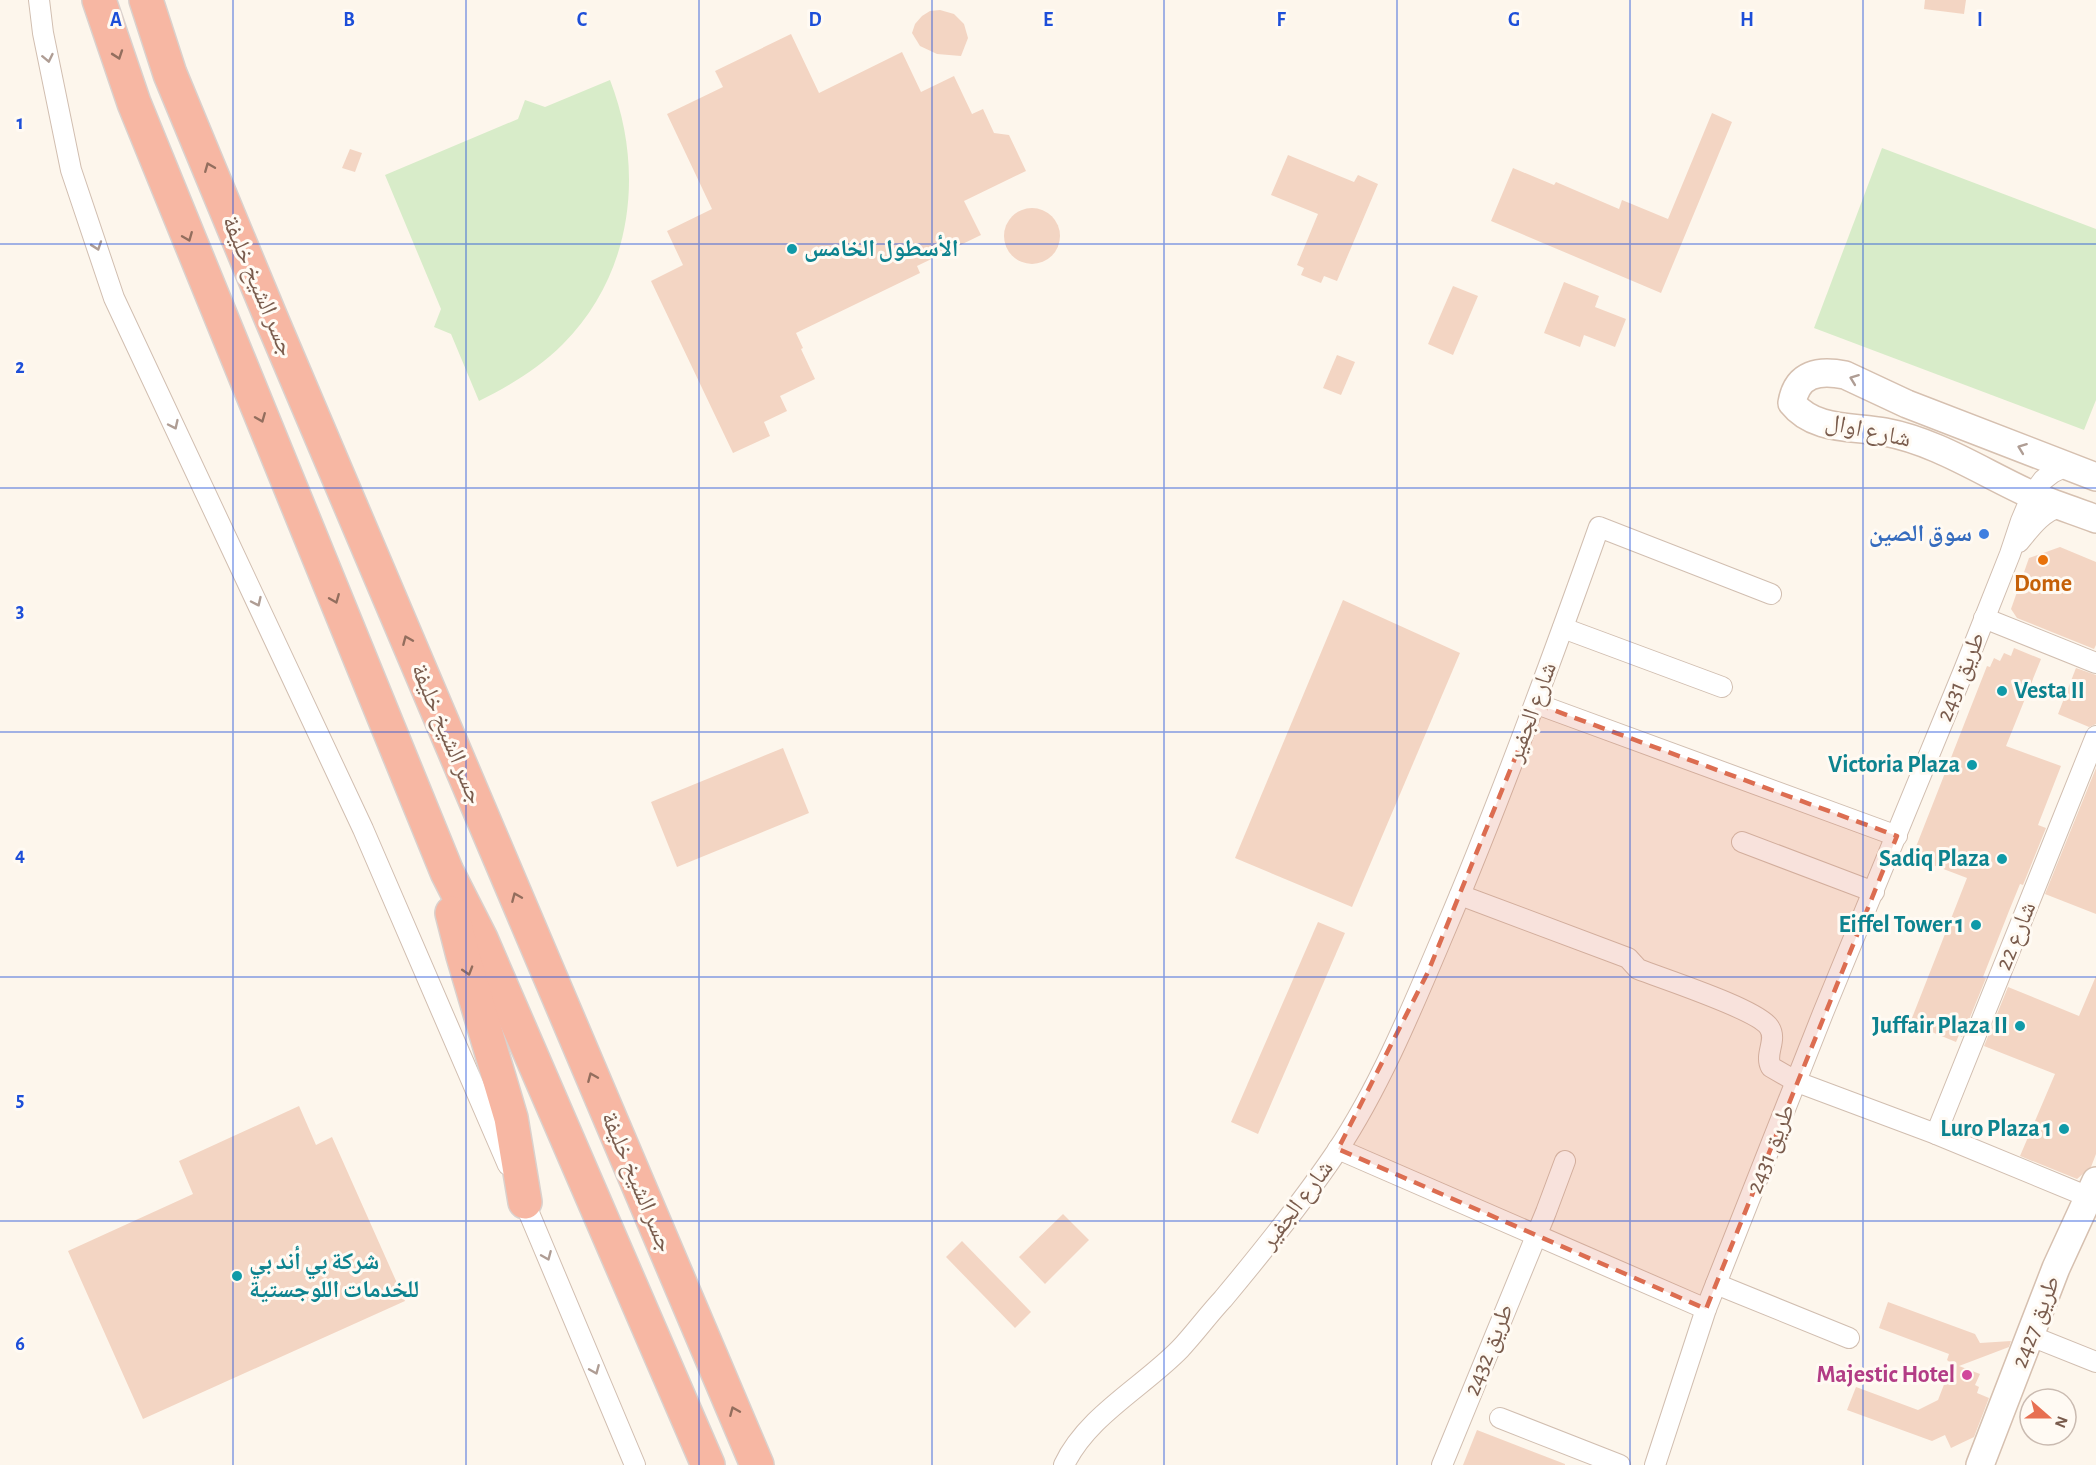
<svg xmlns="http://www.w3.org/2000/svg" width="2096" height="1465" font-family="'Alegreya Sans','Noto Naskh Arabic',sans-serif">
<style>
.green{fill:#d8ecc9}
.building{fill:#f3d5c3}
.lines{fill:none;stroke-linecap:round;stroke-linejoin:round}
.street-casing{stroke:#d1beb0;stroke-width:22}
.secondary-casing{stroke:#d6c0b0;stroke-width:30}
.highway-casing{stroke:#dad1cd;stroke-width:36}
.street{stroke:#fff;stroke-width:20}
.secondary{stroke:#fff;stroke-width:27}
.highway{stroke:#f7b7a3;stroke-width:33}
.oneway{stroke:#936e5e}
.oneway2{stroke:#af9d94}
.marked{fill:#dc6d51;fill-opacity:0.2;stroke:#dc6d51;stroke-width:4.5;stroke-dasharray:12 8;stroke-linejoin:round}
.grid{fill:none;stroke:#1d4ed8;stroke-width:1.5;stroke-opacity:0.55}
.culture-dot{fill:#0f9aa8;stroke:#fffaf3;stroke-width:2}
.shop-dot{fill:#3f7fe0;stroke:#fffaf3;stroke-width:2}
.food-dot{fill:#e8710a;stroke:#fffaf3;stroke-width:2}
.hotel-dot{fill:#d1479c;stroke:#fffaf3;stroke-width:2}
.labels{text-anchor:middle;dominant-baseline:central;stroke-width:6;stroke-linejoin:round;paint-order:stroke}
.culture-label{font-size:24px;font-weight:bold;fill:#0d838f;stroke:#fffaf3;text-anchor:end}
.street-label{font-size:24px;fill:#7a5c4d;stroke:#fffaf3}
.shop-label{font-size:24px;font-weight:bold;fill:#366cbe;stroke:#fffaf3;text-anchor:end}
.food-label{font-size:24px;font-weight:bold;fill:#c56008;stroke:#fffaf3}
.hotel-label{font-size:24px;font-weight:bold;fill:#b23c85;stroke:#fffaf3;text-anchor:end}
.grid-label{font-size:20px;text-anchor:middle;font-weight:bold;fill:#1d4ed8;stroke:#fffaf3;stroke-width:6;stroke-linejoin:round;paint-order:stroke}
</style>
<rect width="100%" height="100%" fill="#fdf6ec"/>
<!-- green -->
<g class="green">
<path d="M610,80c35,90 23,194 -47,264 -25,25 -54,42 -84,57l-28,-67 -17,-7 7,-18 -56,-134 133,-56 7,-19 20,7z"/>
<path d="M1882,148l214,81v171l-12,30 -270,-102z"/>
</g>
<!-- building -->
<g class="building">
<path d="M1925,0h41l-2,14 -40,-5z"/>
<path d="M940,10l14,4 10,10 4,14 -7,18 -24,-2 -17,-8 -8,-13 3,-9 7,-8 8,-5z"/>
<path d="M791,34l28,59 83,-41 19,40 33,-16 18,38 11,-5 11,24 15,2 17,36 -62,30 17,34 -64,31 3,7 -124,60 7,15 -2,1 14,30 -35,17 7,15 -23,11 6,14 -37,17 -82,-172 32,-16 -16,-34 45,-22 -45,-95 56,-27 -8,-16z"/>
<path d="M1712,113l20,9 -71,171 -170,-72 22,-53 41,17 2,-3 63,27 3,-9 46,19z"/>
<path d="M350,149l12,4 -7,19 -13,-4z"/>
<path d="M1288,155l66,27 4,-7 20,9 -41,97 -13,-5 -3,7 -20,-8 3,-7 -7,-3 21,-51 -47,-19z"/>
<circle cx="1032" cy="236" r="28"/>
<path d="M1564,282l35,14 -4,11 31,12 -11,28 -31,-12 -4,12 -36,-14z"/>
<path d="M1453,286l25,10 -25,59 -25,-11z"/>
<path d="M1337,355l18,7 -14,33 -18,-7z"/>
<path d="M2060,547l36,15v83l-2,4 -77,-31 -6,-9 18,-51z"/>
<path d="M1343,600l117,53 -108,254 -117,-49z"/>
<path d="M2014,648l27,11 -35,87 55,20 -23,59 8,3 -23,57 -3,-1 -11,27 -26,66 3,1 -24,59 -3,-2 -3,7 -46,-19 57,-145 -55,-21 75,-191 3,1 4,-9 6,3 4,-8 7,3z"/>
<path d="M2076,668l20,7v49l-7,3 -31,-13z"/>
<path d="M783,748l26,65 -132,54 -26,-65z"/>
<path d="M2096,768v146l-51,-20z"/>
<path d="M1318,922l27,11 -87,201 -27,-12z"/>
<path d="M2096,976v178l-5,13 -14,12 -57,-23 35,-82 -71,-28 24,-59 71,29z"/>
<path d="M299,1106l17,39 16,-8 73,164 -262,118 -75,-168 125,-57 -14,-33z"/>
<path d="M1063,1214l26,26 -44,44 -26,-27z"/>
<path d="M962,1241l69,71 -16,16 -69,-71z"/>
<path d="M1888,1302l87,32 5,9 31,-2 -2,6 -50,19 21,8 -5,11 4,2 -2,6 12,5 -15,39 -23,11 -6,-13 -13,6 -85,-31 9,-23 62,23 20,-10 14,-36 -5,-4 2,-6 -70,-26z"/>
<path d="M1477,1430l88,34v1h-102z"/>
</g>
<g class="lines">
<!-- street casing -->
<g class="street-casing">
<g id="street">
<path d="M39,0l4,33 28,137 43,128 249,531 145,336"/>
<path d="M2019,542c13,-16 23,-30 43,-36"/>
<path d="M1984,618l112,45"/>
<path d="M1563,628l159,59"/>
<path d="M1537,704l360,132"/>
<path d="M1742,842l132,50"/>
<path d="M1460,895l168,63 10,11c25,10 119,40 131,58 9,13 -5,27 2,40l26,15 139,52 160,66"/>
<path d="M1936,1134l160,-398"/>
<path d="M1338,1149l368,160"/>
<path d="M521,1194l114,271"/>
<path d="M1716,1284l133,54"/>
<path d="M2031,1336l65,26"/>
<path d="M1500,1418l120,47"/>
<path d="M1064,1465c23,-49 79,-78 116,-116 15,-16 28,-34 43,-50 40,-48 79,-96 114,-148 44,-66 78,-150 109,-223 56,-132 105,-266 153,-401l172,67"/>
<path d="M1442,1465l104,-253 19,-51"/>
<path d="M1655,1465l51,-156 117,-296 141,-343 46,-116 11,-33 11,-26 11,-15 9,-7 10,-5h11"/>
</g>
</g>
<!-- secondary casing -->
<g class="secondary-casing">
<g id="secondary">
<path d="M2096,477l-189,-73 -62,-29c-26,-5 -48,-2 -53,28 22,28 61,23 93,29 53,10 98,41 147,63 21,9 43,16 64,24"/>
<path d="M1980,1465l76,-197 40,-87"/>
</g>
</g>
<!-- highway casing -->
<g class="highway-casing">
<g id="highway">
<path d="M99,0l35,103 313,769 34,67 227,526"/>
<path d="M146,0l24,74 101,244 486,1147"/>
<path d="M452,913l11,43 48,162 14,84"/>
</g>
</g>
<!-- street -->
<use href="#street" class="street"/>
<!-- secondary -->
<use href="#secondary" class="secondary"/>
<!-- highway -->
<use href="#highway" class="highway"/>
</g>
<!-- one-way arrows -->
<defs><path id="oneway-chevron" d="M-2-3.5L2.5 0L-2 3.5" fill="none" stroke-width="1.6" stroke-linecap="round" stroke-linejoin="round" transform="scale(1.5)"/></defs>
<g class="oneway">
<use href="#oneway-chevron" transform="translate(118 55) rotate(71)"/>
<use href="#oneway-chevron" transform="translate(209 167) rotate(-112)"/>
<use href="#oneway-chevron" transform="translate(188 237) rotate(68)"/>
<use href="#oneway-chevron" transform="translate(261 418) rotate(68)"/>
<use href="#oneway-chevron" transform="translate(335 599) rotate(68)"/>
<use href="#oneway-chevron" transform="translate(407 640) rotate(-113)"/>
<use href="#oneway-chevron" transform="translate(516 897) rotate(-113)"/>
<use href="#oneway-chevron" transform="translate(468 971) rotate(73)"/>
<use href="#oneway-chevron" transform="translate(592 1077) rotate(-113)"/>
<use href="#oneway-chevron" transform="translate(734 1411) rotate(-113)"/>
</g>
<g class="oneway2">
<use href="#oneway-chevron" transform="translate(48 58) rotate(78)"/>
<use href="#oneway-chevron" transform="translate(97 246) rotate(71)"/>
<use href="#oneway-chevron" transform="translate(1854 379) rotate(-159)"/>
<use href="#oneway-chevron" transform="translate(174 425) rotate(65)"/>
<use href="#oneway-chevron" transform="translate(2022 448) rotate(-159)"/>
<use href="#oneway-chevron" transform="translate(257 602) rotate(65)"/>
<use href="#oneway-chevron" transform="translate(547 1256) rotate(67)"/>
<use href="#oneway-chevron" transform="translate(595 1370) rotate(67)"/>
</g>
<!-- marked area -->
<path class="marked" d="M1537,704l360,132 -191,473 -368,-160 90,-177z"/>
<!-- grid -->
<path class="grid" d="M233,0v1465M466,0v1465M699,0v1465M932,0v1465M1164,0v1465M1397,0v1465M1630,0v1465M1863,0v1465M0,244h2096M0,488h2096M0,732h2096M0,977h2096M0,1221h2096"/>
<!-- markers -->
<g class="culture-dot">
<circle cx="792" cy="249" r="6"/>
<circle cx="2002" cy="691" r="6"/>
<circle cx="1972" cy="765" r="6"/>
<circle cx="2002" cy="859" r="6"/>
<circle cx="1976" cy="925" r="6"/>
<circle cx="2020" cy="1026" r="6"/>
<circle cx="2064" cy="1129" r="6"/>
<circle cx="237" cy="1276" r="6"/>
</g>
<circle class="shop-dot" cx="1984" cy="534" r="6"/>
<circle class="food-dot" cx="2043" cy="560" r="6"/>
<circle class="hotel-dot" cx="1967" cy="1375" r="6"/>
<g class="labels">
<!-- culture labels -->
<g class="culture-label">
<text x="804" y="249" text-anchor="start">الأسطول الخامس</text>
<text x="2014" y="691" text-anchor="start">Vesta II</text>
<text x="1960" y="765">Victoria Plaza</text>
<text x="1990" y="859">Sadiq Plaza</text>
<text x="1964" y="925">Eiffel Tower 1</text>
<text x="2008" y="1026">Juffair Plaza II</text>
<text x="2052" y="1129">Luro Plaza 1</text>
<text x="249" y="1262" text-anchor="start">شركة بي أند بي<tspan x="249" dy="28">للخدمات اللوجستية</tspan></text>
</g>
<!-- street labels -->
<g class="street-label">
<text transform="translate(258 286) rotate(67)">جسر الشيخ خليفة</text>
<text transform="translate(1868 431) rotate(12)">شارع اوال</text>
<text transform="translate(1961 677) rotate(-68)">طريق 2431</text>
<text transform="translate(1532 712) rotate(-70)">شارع الجفير</text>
<text transform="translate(447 734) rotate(67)">جسر الشيخ خليفة</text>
<text transform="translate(2016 936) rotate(-68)">شارع 22</text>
<text transform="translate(1771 1149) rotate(-68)">طريق 2431</text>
<text transform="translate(637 1182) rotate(67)">جسر الشيخ خليفة</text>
<text transform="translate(1297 1205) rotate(-53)">شارع الجفير</text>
<text transform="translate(2036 1322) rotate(-69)">طريق 2427</text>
<text transform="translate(1489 1350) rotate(-68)">طريق 2432</text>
</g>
<!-- shop labels -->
<g class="shop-label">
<text x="1972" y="534">سوق الصين</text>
</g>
<!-- food labels -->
<g class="food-label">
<text x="2043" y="584">Dome</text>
</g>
<!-- hotel labels -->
<g class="hotel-label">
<text x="1955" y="1375">Majestic Hotel</text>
</g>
</g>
<g class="grid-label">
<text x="116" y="26">A</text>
<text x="349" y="26">B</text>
<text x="582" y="26">C</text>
<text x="815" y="26">D</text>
<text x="1048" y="26">E</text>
<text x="1281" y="26">F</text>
<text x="1514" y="26">G</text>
<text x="1747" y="26">H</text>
<text x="1980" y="26">I</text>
<text x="20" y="129">1</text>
<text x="20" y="373">2</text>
<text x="20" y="617">3</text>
<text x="20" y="861">4</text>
<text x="20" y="1106">5</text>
<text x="20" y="1350">6</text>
</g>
<!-- north arrow -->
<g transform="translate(2048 1417) rotate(111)"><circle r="28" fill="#fffaf3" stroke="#cabbb1" stroke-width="1.5"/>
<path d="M0-4.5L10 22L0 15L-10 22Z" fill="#e76f51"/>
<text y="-9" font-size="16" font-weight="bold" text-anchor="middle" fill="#7a5c4d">N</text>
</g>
</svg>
